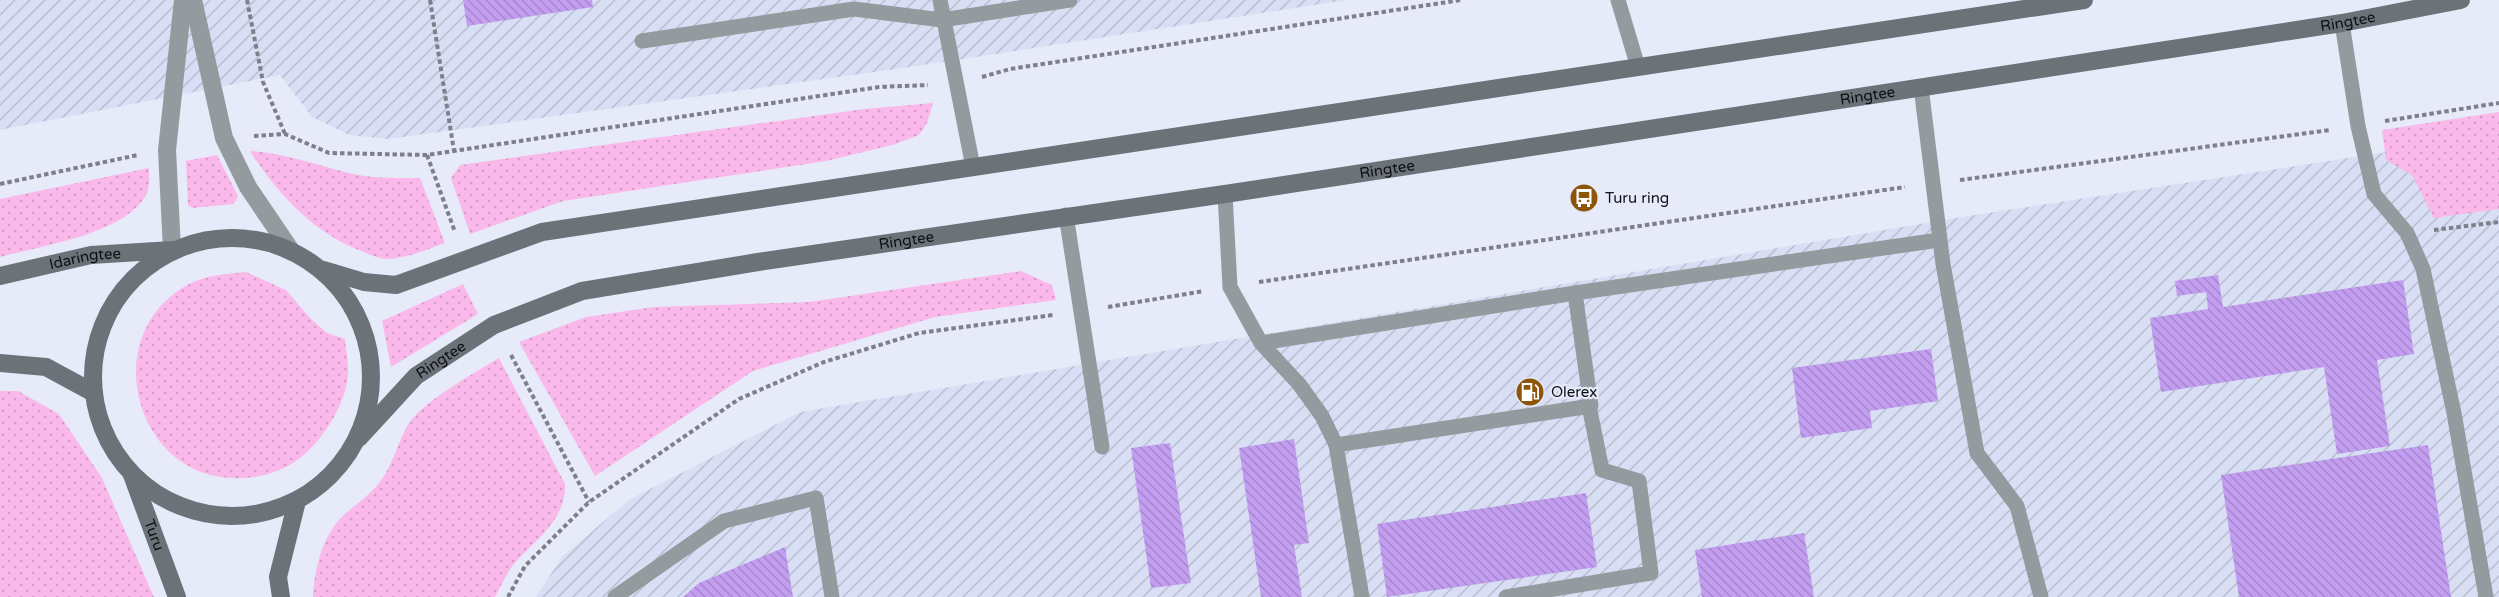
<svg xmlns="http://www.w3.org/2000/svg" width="2499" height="597" font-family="'Varela Round',sans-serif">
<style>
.industrial{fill:url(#industrial-furrows)}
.grass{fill:url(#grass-dots)}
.building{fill:url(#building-back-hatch)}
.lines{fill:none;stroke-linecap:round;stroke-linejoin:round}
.path{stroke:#7d808a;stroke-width:4;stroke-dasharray:4.5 3;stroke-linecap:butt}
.lane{stroke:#949a9e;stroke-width:15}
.street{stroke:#949a9e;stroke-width:18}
.secondary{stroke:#6b7379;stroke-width:18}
.labels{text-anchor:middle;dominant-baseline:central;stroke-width:4.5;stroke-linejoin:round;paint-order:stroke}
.street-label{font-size:15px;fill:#0e0f14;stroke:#e6eaf9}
.poi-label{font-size:15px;fill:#0e0f14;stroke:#e6eaf9;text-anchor:start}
</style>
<defs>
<pattern id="industrial-furrows" width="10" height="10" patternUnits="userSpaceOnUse" patternTransform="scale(1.5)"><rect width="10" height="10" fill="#d8def3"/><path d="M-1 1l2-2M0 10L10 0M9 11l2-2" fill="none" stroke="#b8bdcf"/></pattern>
<pattern id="grass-dots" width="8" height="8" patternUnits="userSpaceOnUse" patternTransform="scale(1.5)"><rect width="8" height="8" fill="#fab9ea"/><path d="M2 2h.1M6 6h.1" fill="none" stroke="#d59ec8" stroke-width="1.8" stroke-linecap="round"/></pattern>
<pattern id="building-back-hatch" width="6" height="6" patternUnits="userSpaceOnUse" patternTransform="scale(1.5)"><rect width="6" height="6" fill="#c39ef0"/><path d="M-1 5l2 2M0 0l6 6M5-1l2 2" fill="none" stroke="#a687cd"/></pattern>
</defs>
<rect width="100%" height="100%" fill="#e6eaf9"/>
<!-- industrial -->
<g class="industrial">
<path d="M0,0h1347l-444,68 -515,71 -39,-4 -37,-18 -32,-42 -280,55z"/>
<path d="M2499,135v462h-1963l26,-40 67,-57 171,-88 1162,-195z"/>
</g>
<!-- grass -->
<g class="grass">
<path d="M933,103l-6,20 -8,12 -23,9 -70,17 -263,40 -93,33 -19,-56 9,-13 404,-56z"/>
<path d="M2499,112v97l-65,9 -22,-43 -26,-15 -4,-30z"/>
<path d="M250,151c34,2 63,13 95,21 25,7 50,6 75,6l25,65c-19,7 -37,15 -58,16 -8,0 -18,-5 -26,-8 -49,-19 -83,-57 -111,-100z"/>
<path d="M217,155l21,41 -4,8 -42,4 -4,-3 -2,-44z"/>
<path d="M149,168c0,8 1,20 -3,27 -21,39 -106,51 -146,62v-58z"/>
<path d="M1021,271l31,14 4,15 -121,17 -182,54 -158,105 -76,-134 67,-25 68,-10 155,-5z"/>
<path d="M246,272l40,18 25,29 16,14 18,6c1,11 4,25 3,36 -3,29 -22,60 -43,79 -17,15 -39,23 -62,24 -107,7 -149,-143 -54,-194 18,-9 37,-10 57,-12z"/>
<path d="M463,284l15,30 -87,53 -9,-46z"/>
<path d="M499,358l66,126c2,35 -30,56 -51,80 -8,10 -13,22 -19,33h-182c2,-30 9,-62 32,-83 11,-10 25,-19 34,-31 15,-18 19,-44 31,-61 14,-21 66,-50 89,-64z"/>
<path d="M0,391h18l41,23 43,64 52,119h-154z"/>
</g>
<!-- building -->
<g class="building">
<path d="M463,0h129l1,7 -126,19z"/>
<path d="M2218,275l5,32 180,-27 11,74 -37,6 13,86 -53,8 -13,-87 -163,25 -11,-74 58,-9 -2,-17 -29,4 -2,-15z"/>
<path d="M1931,349l7,52 -68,10 2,17 -71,10 -9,-70z"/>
<path d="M1294,439l15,104 -15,2 8,52h-41l-22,-149z"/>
<path d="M1170,443l21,140 -40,5 -20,-140z"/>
<path d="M2428,445l23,152h-212l-18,-122z"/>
<path d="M1586,493l11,74 -210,30 -10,-73z"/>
<path d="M1804,533l10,64h-112l-7,-47z"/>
<path d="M785,547l8,50h-110l16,-14z"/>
</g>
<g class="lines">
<!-- path -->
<g class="path">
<path d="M247,0l16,82 22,52"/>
<path d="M430,0l24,151"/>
<path d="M982,77l28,-8 451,-69"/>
<path d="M2385,121l114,-18"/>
<path d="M254,136l31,-2 44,19 98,2 452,-68 49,-2"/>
<path d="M427,155l28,77"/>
<path d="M1960,180l370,-50"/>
<path d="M0,184l138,-29"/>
<path d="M2434,230l65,-8"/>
<path d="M1259,282l646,-95"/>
<path d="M1108,307l96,-16"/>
<path d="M511,355l78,147"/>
<path d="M508,597l17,-31 64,-64 150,-103 85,-37 95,-29 134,-18"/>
</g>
<!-- lane -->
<g class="lane">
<path d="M940,0l33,167"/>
<path d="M1618,0l20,67"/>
<path d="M2342,23l16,103 16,68 33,39 16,36 31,144 32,184"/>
<path d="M642,41l212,-32 88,11 128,-20"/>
<path d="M1921,87l22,177 34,189 40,53 24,91"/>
<path d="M1225,194l5,93 31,56 38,41 23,32 14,29 255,-39 -16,-113 -314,50"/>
<path d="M1066,215l36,232"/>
<path d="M1575,293l364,-53"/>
<path d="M1336,445l26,152"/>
<path d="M615,597l109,-76 92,-23 16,99"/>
<path d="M1506,597l145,-24 -12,-92 -37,-11 -13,-64"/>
</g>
<!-- street -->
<g class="street">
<path d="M193,0l31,138 24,49 42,62"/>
<path d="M172,250l-5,-100 16,-150"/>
</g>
<!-- secondary -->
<g class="secondary">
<circle cx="232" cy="377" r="139"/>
<path d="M324,270l40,12 32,3 146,-53 1542,-232"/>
<path id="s1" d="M0,276l91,-21 81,-5"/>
<path d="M0,363l46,4 48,26"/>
<path id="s2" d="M359,438l57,-62 78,-51 88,-34 176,-29 467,-68 1117,-171 119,-23"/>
<path id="s3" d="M132,475l45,122"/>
<path d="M281,597l-3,-20 19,-76"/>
</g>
</g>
<!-- icons -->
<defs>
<g id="bus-disc" transform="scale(1.5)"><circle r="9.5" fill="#8c5509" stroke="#e6eaf9"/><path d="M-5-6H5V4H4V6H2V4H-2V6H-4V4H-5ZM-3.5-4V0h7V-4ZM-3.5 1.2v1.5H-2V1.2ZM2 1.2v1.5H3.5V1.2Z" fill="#fff"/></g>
<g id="fuel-disc" transform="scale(1.5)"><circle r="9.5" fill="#8c5509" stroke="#e6eaf9"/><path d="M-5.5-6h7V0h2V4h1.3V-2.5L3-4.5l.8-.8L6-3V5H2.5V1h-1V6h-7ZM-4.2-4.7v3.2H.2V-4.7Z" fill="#fff"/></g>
</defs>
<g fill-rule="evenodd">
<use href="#bus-disc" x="1584" y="198"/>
<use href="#fuel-disc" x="1530" y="392"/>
</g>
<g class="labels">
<!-- street labels -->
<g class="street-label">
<text stroke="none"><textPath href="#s2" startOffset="2058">Ringtee</textPath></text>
<text stroke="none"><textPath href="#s2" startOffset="1572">Ringtee</textPath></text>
<text stroke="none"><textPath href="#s2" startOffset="1086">Ringtee</textPath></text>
<text stroke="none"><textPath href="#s2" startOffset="600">Ringtee</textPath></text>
<text stroke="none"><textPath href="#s1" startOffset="87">Idaringtee</textPath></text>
<text stroke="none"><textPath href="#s2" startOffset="114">Ringtee</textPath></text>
<text stroke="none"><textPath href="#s3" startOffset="64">Turu</textPath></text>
</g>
<!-- poi labels -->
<g class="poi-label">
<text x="1605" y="198">Turu ring</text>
<text x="1551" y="392">Olerex</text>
</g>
</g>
</svg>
